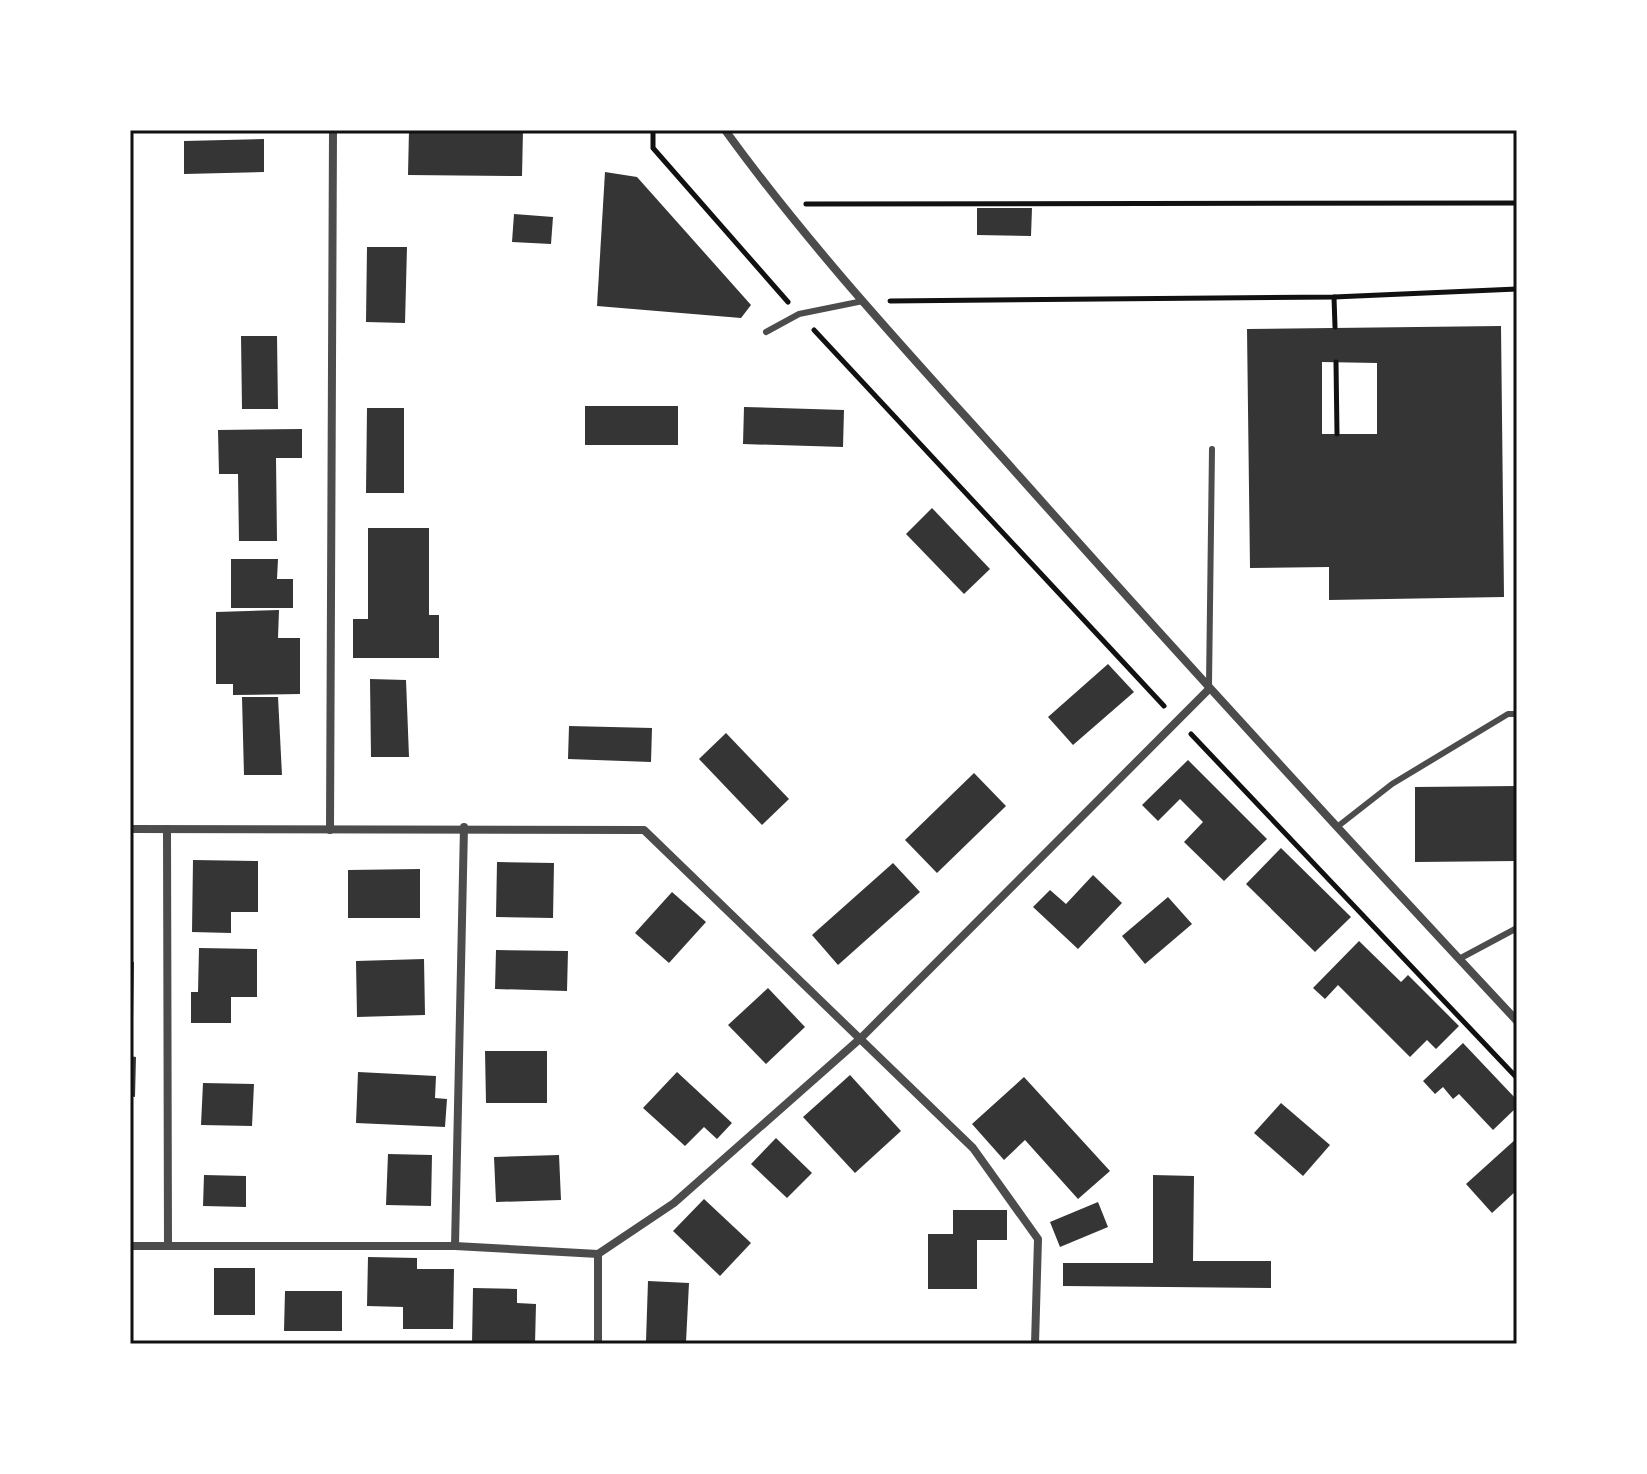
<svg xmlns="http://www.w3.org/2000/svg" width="1647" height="1474" font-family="'Noto Serif',serif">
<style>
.building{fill:#353535;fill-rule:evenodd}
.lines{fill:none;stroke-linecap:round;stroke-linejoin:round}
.path{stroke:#111;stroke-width:5}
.service{stroke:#4c4c4c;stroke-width:6}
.minor{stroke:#4c4c4c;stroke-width:8}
.neatline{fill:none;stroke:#111;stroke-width:3}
</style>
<rect width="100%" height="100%" fill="#fff"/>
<!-- building -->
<g class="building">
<path d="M409,130h114l-1,46 -114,-1z"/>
<path d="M264,139v33l-80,2v-33z"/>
<path d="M605,172l32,5 114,128 -10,13 -144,-12z"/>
<path d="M977,208h55l-1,28 -54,-1z"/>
<path d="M514,214l39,3 -2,27 -39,-2z"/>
<path d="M367,247h40l-2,76 -39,-1z"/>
<path d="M1501,326l3,271 -175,3v-33l-79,1 -3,-239zM1322,362l55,1v71h-55z"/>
<path d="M241,336h36l1,73h-36z"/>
<rect x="585" y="406" width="93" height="39"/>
<path d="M744,407l100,3 -1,37 -100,-3z"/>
<path d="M367,408h37v85h-38z"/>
<path d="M302,429v29h-26l1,83h-38l-1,-67h-19l-1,-44z"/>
<path d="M932,508l58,61 -26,25 -58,-60z"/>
<path d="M368,528h61v87h10v43h-86v-39h15z"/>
<path d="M231,559h47l-1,20h16v29h-62z"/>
<path d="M279,610l-1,28h22v56l-67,1v-11h-17v-72z"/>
<path d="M1108,664l26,28 -61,53 -25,-28z"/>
<path d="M370,679l36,1 3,77h-38z"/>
<path d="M242,697h36l4,78h-38z"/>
<path d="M569,726l83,2 -1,34 -83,-3z"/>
<path d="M726,733l63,66 -27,26 -63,-66z"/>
<path d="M1188,760l79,79 -43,42 -40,-39 19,-20 -23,-23 -22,22 -16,-16z"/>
<path d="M974,773l32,33 -69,67 -32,-33z"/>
<path d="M1517,786v75l-102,1v-75z"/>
<path d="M1281,848l70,69 -36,35 -69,-68z"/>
<path d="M193,860l65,1v51h-27v21l-39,-1z"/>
<path d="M497,862l57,1 -1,55 -57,-1z"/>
<path d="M893,863l27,29 -82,73 -26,-30z"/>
<path d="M420,869v49h-72v-48z"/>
<path d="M1093,875l29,28 -44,46 -45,-42 17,-17 16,14z"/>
<path d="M672,892l34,30 -37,41 -34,-30z"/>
<path d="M1168,897l24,27 -47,40 -23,-28z"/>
<path d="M1359,941l42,41 7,-7 51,51 -23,23 -9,-9 -17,17 -72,-72 -13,14 -12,-11z"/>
<path d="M199,948l58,1v48h-26v26h-40v-31h7z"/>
<path d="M496,950l72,1 -1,40 -72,-2z"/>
<path d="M424,959l1,56 -68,2 -1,-56z"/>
<path d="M130,962h4l-1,57h-3z"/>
<path d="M768,988l37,39 -39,37 -38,-39z"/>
<path d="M1463,1043l54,57v7l-24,23 -34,-36 -6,5 -10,-12 -8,7 -12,-13z"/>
<path d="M485,1051h62v52h-61z"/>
<path d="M130,1056l6,1 -1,40 -5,-1z"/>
<path d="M358,1072l78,4 -1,22 12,1 -2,28 -89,-4z"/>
<path d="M677,1072l55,51 -15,16 -13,-12 -19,19 -42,-38z"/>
<path d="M850,1075l51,56 -46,42 -52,-56z"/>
<path d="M1024,1077l86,94 -32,28 -53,-59 -21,20 -32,-36z"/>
<path d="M203,1083l51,1 -2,42 -51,-1z"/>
<path d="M1281,1103l49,42 -27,31 -49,-43z"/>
<path d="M776,1138l36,35 -25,25 -36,-34z"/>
<path d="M1517,1138v52l-25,23 -26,-29z"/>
<path d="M388,1154l44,1 -1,51 -45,-1z"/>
<path d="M559,1155l2,45 -65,2 -2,-45z"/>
<path d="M204,1175l42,1v31l-43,-1z"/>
<path d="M1153,1175l41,1 -1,85h78v27l-208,-2v-23h90z"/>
<path d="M704,1199l47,44 -31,33 -47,-45z"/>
<path d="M1098,1202l10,25 -48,20 -10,-25z"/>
<path d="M953,1210h54v30h-30v49h-49v-55h25z"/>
<path d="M368,1257l49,1v11h37l-1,60h-50v-22l-36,-1z"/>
<rect x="214" y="1268" width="41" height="47"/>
<path d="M648,1281l41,2 -3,59 -40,-1z"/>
<path d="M473,1288l44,1v14l19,1 -1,40h-63z"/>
<path d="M285,1291h57v40h-58z"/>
</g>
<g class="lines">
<!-- path -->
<g class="path">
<path d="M653,130v18l135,154"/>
<path d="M806,204l711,-1"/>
<path d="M1334,297l1,30"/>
<path d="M890,301l444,-4 183,-8"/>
<path d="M814,330l350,376"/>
<path d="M1336,362l1,72"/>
<path d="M1191,734l326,344"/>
</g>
<!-- service -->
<g class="service">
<path d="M766,332l33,-18 64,-13"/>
<path d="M1209,685l3,-236"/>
<path d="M1337,827l55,-43 116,-70h9"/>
<path d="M1459,959l58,-31"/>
</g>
<!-- minor -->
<g class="minor">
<path d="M725,130c89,123 193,233 294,346 164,184 330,365 498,545"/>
<path d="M130,829l514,1 329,318 65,91 -3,105"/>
<path d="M167,829l1,417"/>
<path d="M330,830l3,-700"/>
<path d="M130,1246h325l143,8"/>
<path d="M455,1246l9,-419"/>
<path d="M598,1254l76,-51 188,-166 347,-348"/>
<path d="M598,1344v-90"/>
</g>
</g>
<!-- border -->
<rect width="1647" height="1474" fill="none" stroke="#ffffff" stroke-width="264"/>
<rect x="132" y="132" width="1383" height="1210" class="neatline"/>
</svg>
